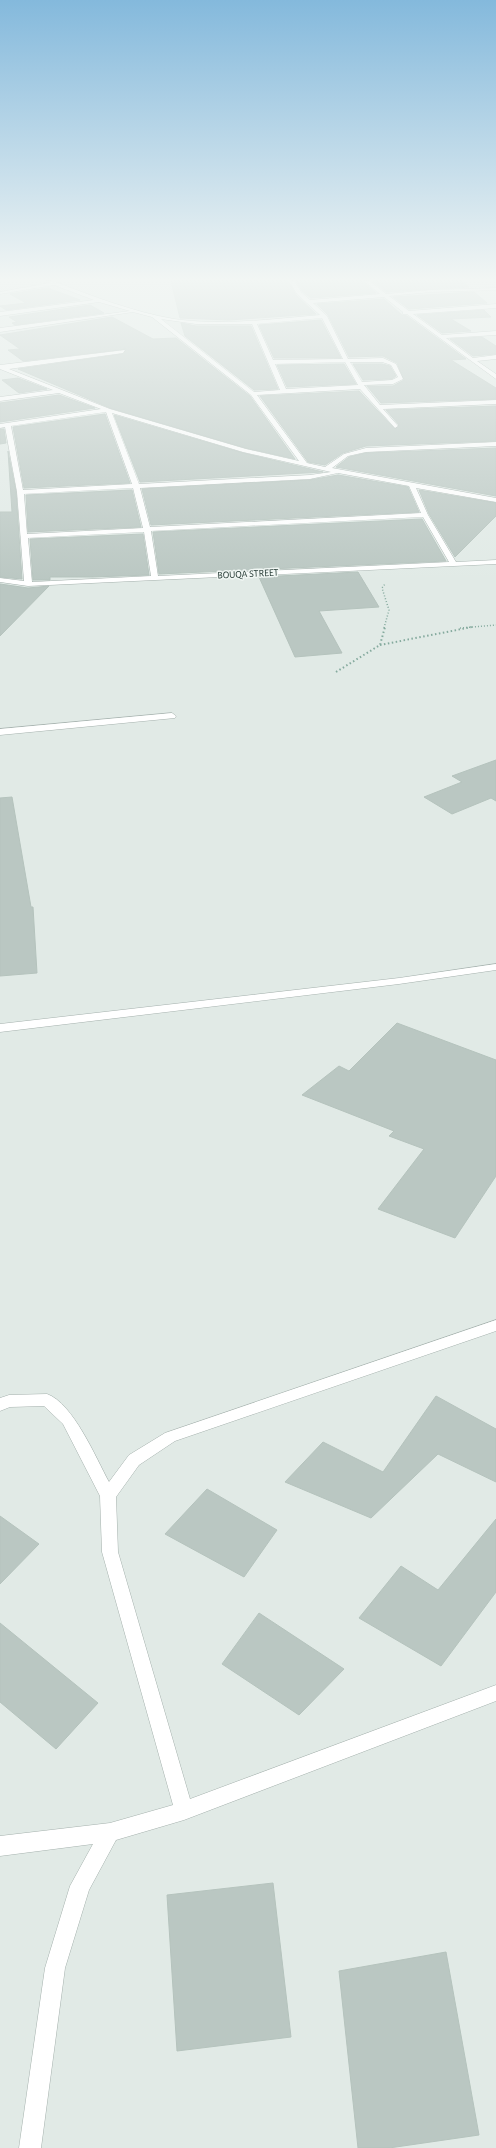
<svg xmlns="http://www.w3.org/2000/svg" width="496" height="2148" font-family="'Alegreya Sans',sans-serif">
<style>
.building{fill:#bac7c2;stroke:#b5c3bd}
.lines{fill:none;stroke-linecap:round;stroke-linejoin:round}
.minor-casing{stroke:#a5b1ad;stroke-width:1}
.path-far1{stroke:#85aa9e;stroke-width:1.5;stroke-dasharray:1 2;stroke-linecap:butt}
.path{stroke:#85aa9e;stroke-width:2;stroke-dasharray:1.5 2.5;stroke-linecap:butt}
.minor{fill:#fff;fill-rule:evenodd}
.labels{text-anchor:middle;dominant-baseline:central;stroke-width:3;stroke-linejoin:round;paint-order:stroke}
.far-street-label{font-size:10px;fill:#243933;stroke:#f1f7f4}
</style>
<rect width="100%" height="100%" fill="#e1eae6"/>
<!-- building -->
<g class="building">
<path d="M171,281h117l8,14 20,19 -87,6 -49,-2z"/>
<path d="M296,281h67l13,12 -65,5 -9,-7z"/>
<path d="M373,281h89l7,6 -83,5z"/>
<path d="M48,288l32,12 -74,10 -6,-4 26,-3 -16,-9z"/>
<path d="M474,292l13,11 -78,6 -16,-12z"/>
<path d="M384,299l18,16 5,1 59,43 -15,1 45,28v11l-115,4 -14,-17h26l11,-6 -7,-17 -14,-7 -34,1 -21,-42 -11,-11z"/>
<path d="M90,305l14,8 -89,12 -3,-2 5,-1 -8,-5z"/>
<path d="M484,310l7,7 -40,2 20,12 -29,2 -25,-18z"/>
<path d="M112,317l41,22 23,-1 74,58 45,63 -49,-11 -136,-40 -92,-39 105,-15 3,-5 -103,12 -15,-11 12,-1 -20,-14z"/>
<path d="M321,320l20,38h-67l-15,-33z"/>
<path d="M181,323l15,3h55l27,63 -24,1 -69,-54z"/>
<path d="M482,337l14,9v8l-23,2 -23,-17z"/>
<path d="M344,364l12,20 -69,3 -10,-22z"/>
<path d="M353,364h29l8,2 6,10 -4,3 -29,1z"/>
<path d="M18,378l29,11 -28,4 -17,-13z"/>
<path d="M359,391l36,38 4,-4 -13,-15 110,-4v35l-130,5 -23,7 -18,12 -17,-3 -48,-66z"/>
<path d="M59,395l36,13 -95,14v-19z"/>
<path d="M105,414l25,69 -106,5 -11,-61z"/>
<path d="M114,415l129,38 80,19 -183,10z"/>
<path d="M0,429h4l2,14 -6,1z"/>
<path d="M496,448v48l-160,-29 13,-10 17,-4z"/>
<path d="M8,451l8,41 6,87 -22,-2v-65h12z"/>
<path d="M338,475l70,12 11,25 -268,13 -9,-36 168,-9z"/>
<path d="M132,490l9,37 -113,5 -2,-37z"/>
<path d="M419,490l77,13v13l-41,41 -26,-43z"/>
<path d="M422,519l24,42 -287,13 -6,-42z"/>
<path d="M143,534l6,41 -57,2h-42v3h-17l-3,-41z"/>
<path d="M358,572l21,35 -60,4 23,42 -47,4 -36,-80z"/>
<path d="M0,584l28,4 21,-2 -49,50z"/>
<path d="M496,760v41l-5,-3 -39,16 -28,-17 38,-15 -10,-6z"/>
<path d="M12,797l19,110h2l4,66 -37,3v-178z"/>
<path d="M397,1023l99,37v116l-41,62 -77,-29 46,-60 -35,-13 5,-5 -92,-36 37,-29 10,5z"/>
<path d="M436,1396l60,33v53l-58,-28 -67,64 -86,-36 38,-40 60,30z"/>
<path d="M207,1489l70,41 -33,47 -79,-43z"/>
<path d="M0,1516l39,28 -39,40z"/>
<path d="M496,1519v73l-55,74 -82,-48 42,-52 37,24z"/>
<path d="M259,1613l85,56 -45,46 -77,-51z"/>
<path d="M0,1623l98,80 -42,46 -56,-47z"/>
<path d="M273,1883l18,154 -114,14 -10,-156z"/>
<path d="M446,1952l33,183 -90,13h-31l-19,-177z"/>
</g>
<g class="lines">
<!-- minor casing -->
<g class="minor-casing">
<g id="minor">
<path d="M45,281h8c39,15 80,31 121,38 48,7 98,0 146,-4l-23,-21 -8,-13h5l7,11 9,8 70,-6 -16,-13h6l16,13 45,-4 65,-2v2l-65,2 -42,4 20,15 87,-7v4l-83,6 29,21 54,-4v4l-50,3 27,20 23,-3v4l-19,2 19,13v5l-89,-65h-4v-2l-19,-15 -71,6 14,13 21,43 35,-1 13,6 7,15 -10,5 -29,1 16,20 116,-5v4l-113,5 15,17 -3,2 -35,-39 -103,6 50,68 18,4 19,-13 22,-6 130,-6v4l-130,6 -18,4 -16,12 164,30v4l-80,-14 12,27 28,47 40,-2v4l-468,22 -28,-4v-4l24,3 -7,-89 -12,-65 -5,1v-4l101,-15 -42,-16 -59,8v-4l53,-7 -53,-21v-4l125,-15 -2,3 -114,16 101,40 136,40 53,12 -48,-66 -99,-78 -19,-5 -133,20v-4l130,-17 -31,-9 -99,14v-4l94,-12 -40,-15 -54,9v-2l49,-9zM322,318l21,41 -70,1 -16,-36zM161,319l35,5h56l28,66 -26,2zM345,362l13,23 -72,4 -11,-25zM350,362h32l9,3 7,12 -6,3 -30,2zM106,412l26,72 -109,6 -12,-64zM112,413l131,39 88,20 -21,3 -171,9zM338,473l71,13 12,27 -271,14 -10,-39 170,-9zM133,488l10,40 -116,6 -3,-40zM423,517l26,45 -291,14 -7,-45zM144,532l7,44 -119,6 -4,-44z"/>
<path d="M172,713l4,3 -1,2 -175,17v-6z"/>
<path d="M496,964v6l-97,14 -399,48v-8l399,-46z"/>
<path d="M496,1320v11l-321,110 -36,24 -23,32 2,55 72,247 306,-114v16l-312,119 -68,20 -27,50 -24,78 -24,180h-22l26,-180 25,-82 23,-42 -93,12v-20l110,-13 63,-18 -71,-253 -2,-56 -37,-72 -19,-18 -34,1 -10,4v-13l9,-3 38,-1c26,9 49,64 62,88l20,-27 36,-22z"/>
</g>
</g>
<!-- path-far1 -->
<g class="path-far1">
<path d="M384,628l5,-18 -7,-22 3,-4"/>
<path d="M460,628l36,-3"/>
</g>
<!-- path -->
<g class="path">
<path d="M380,645l92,-18"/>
<path d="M336,672l44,-27 5,-18"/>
</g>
<!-- minor -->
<use href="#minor" class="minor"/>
</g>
<!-- sky -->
<linearGradient id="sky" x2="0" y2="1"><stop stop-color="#84b9dc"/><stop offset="0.48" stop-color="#f2f6f4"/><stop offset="1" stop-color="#f2f6f4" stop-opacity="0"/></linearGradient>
<rect width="496" height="582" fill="url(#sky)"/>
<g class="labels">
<!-- far-street labels -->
<g class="far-street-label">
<text transform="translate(248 574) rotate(-3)">BOUQA STREET</text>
</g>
</g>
</svg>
